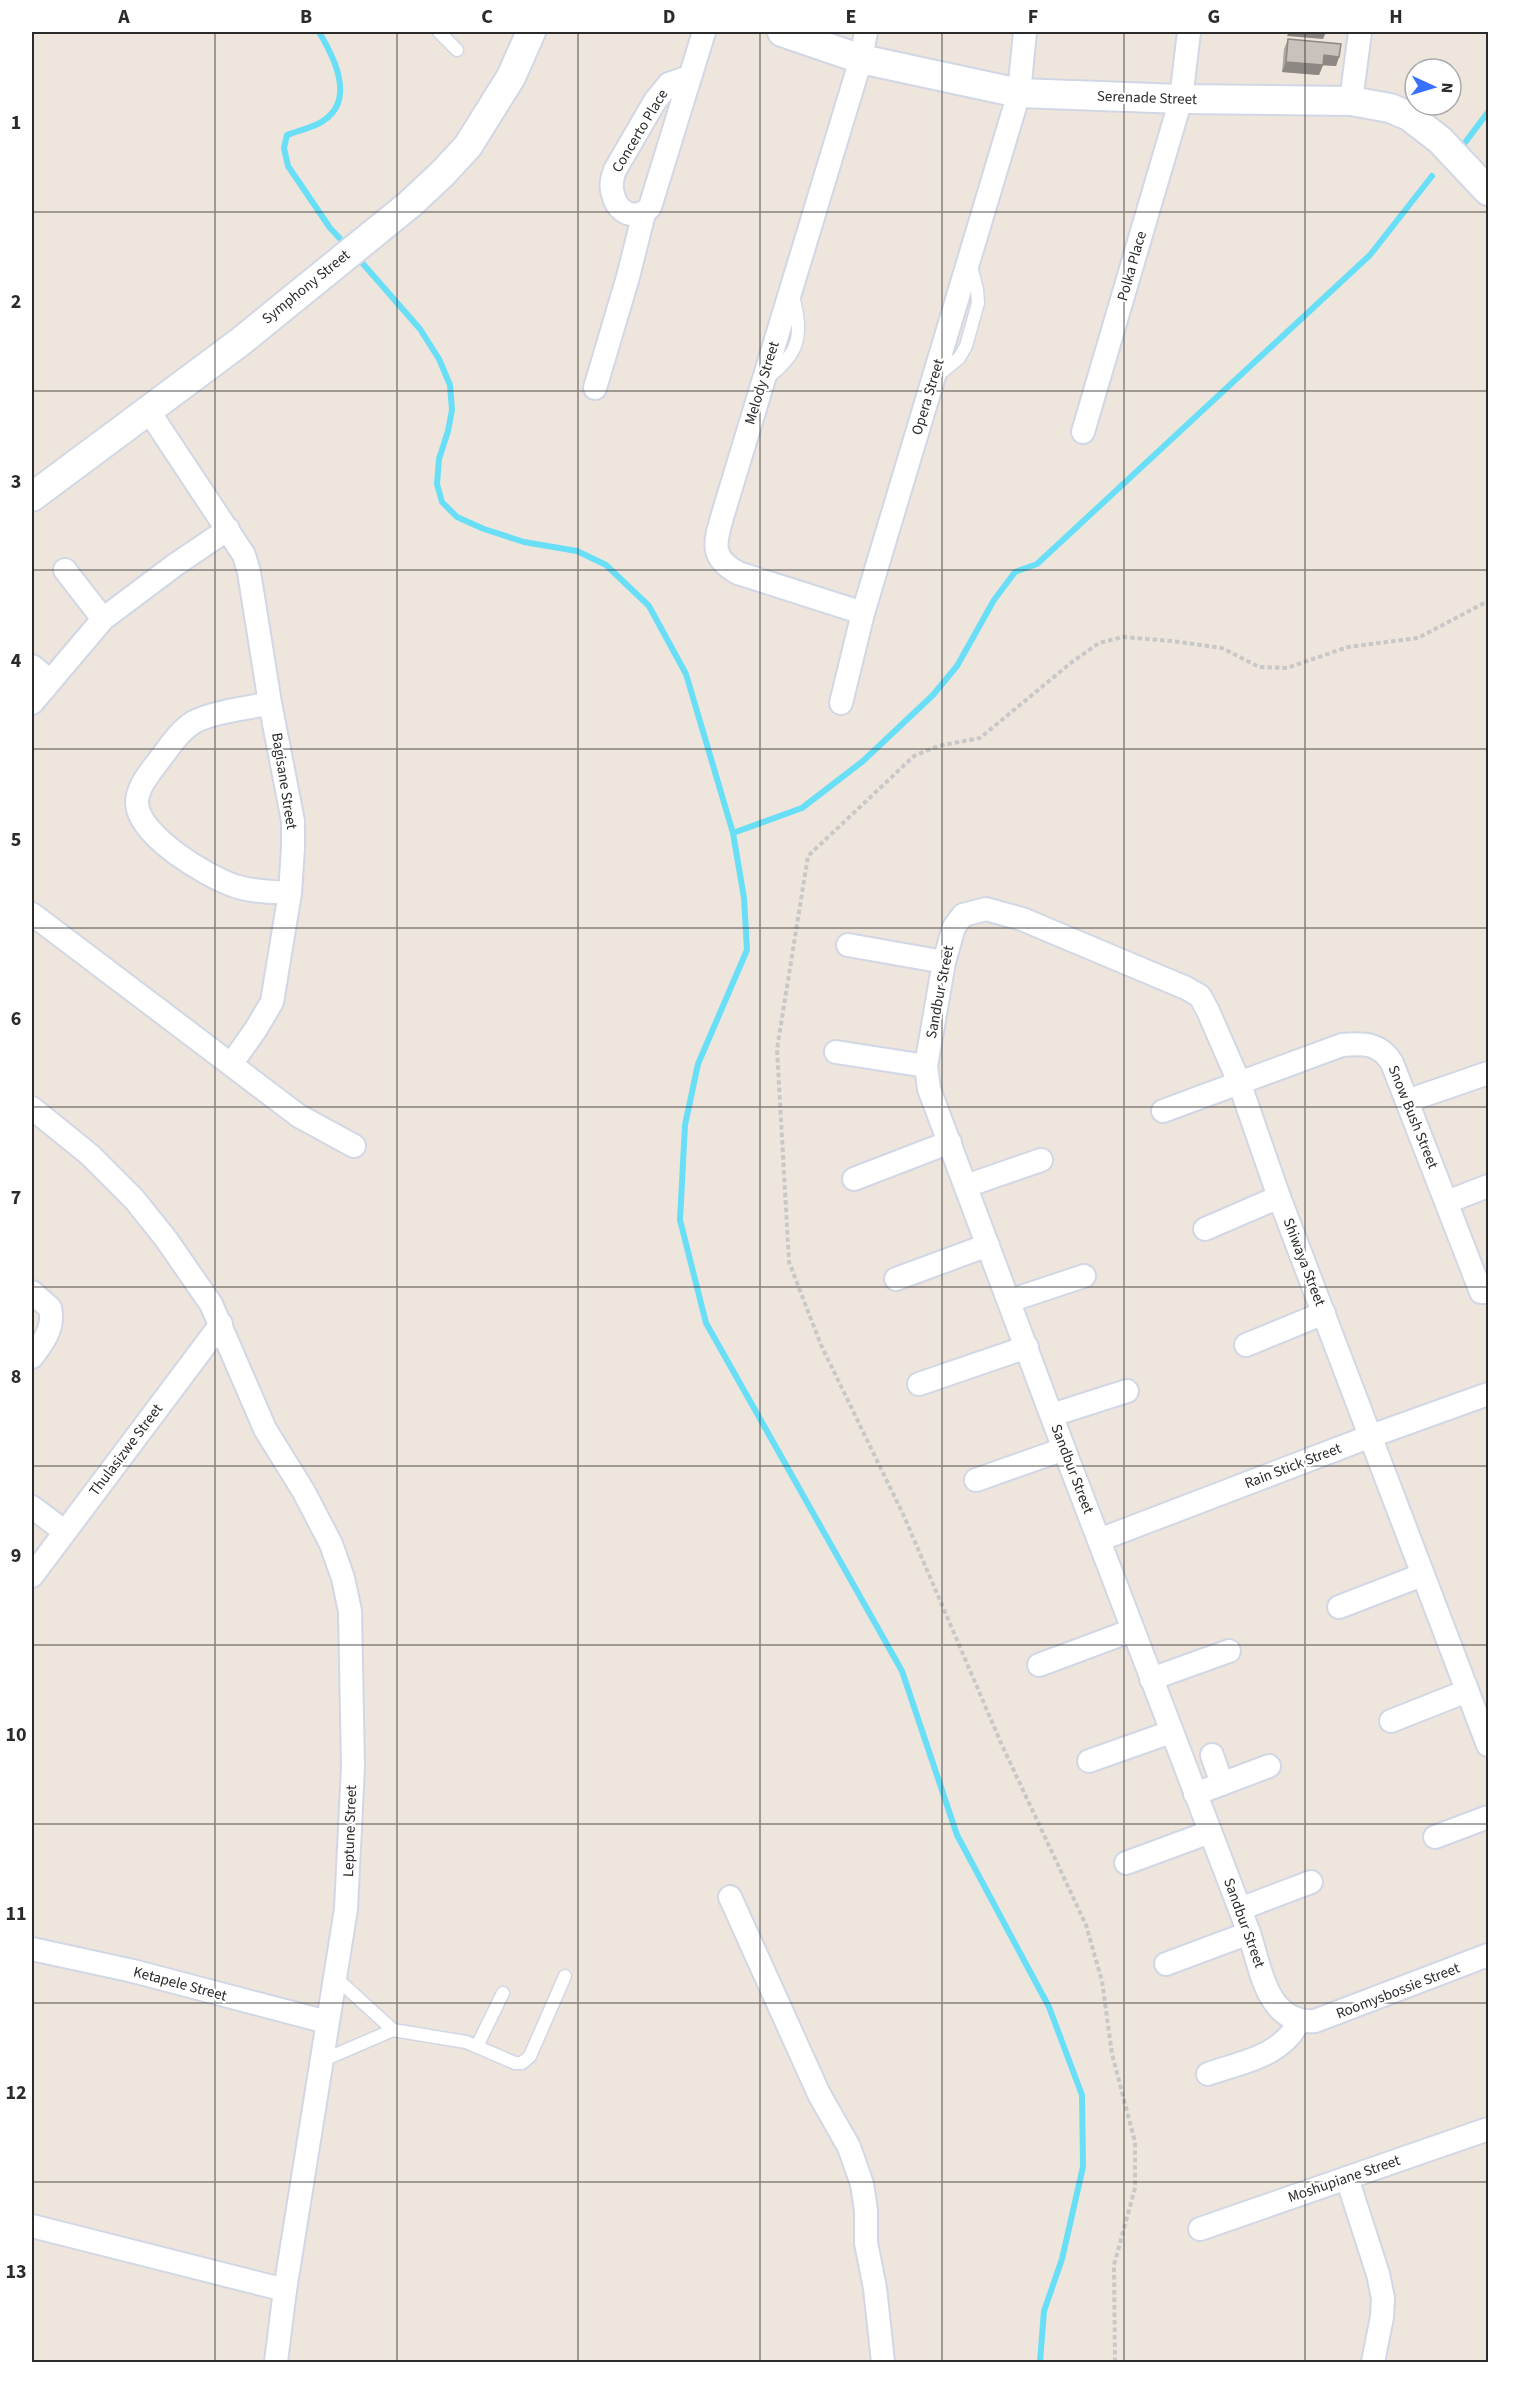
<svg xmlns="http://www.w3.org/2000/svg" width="1520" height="2394" font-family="'Source Sans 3',sans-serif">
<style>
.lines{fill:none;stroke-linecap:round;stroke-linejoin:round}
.stream{stroke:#68dff7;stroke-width:6}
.service-casing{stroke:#d1d7e5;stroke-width:15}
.minor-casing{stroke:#d1d7e5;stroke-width:26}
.tertiary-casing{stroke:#d1d7e5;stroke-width:32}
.path{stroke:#c8c8c8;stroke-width:4;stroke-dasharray:4.5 3;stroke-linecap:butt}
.service{stroke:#fff;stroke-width:12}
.minor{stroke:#fff;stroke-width:22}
.tertiary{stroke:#fff;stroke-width:28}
.wall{fill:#ada7a2}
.shaded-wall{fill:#8d8884}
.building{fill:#c9c2bc;stroke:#8d8884;stroke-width:1.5}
.grid{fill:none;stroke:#2b2b2b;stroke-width:1.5;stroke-opacity:0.55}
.labels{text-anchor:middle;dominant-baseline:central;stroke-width:4.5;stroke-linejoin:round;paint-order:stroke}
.street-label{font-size:15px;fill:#2b2b2b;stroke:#fff}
.neatline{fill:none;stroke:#2b2b2b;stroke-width:2}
.grid-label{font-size:20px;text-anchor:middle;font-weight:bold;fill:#2b2b2b}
</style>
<rect width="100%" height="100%" fill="#eee5dc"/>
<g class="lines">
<!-- stream -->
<g class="stream">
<path d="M319,32c15,25 37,68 4,89 -10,7 -24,9 -36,14l-3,13 4,18 42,62 16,17"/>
<path d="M1464,144l24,-32"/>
<path d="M357,257l63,72 19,30 11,26 2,25 -4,21 -9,28 -2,25 5,18 15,15 27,12 40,13 53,9 29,14 43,41 37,68 47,159 11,65 3,52 -49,114 -13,61 -5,95 26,103 196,348 55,164 92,172 33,88 1,72 -21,92 -18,52 -4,51"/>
<path d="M733,833l69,-25 61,-47 70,-66 24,-29 37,-66 21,-28 22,-8 333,-309 62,-79"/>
</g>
<!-- service casing -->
<g class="service-casing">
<g id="service">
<path d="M439,32l18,18"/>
<path d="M937,376l22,-18 7,-12 12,-43 -1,-14 -6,-22"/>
<path d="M766,379c33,-25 38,-43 27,-83"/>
<path d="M336,1978l57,52"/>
<path d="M477,2046l26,-53"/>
<path d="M321,2061l72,-31 73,12 49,21h7l8,-7 35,-80"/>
</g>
</g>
<!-- minor casing -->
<g class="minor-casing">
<g id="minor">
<path d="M689,77l-20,7 -14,17 -40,69c-3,8 -5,15 -2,24 4,19 23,28 37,13l54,-175"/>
<path d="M1351,101l9,-69"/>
<path d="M595,388l33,-111 16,-64"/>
<path d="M148,410l96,145 5,17 21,131 23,118v27l-3,45 -18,109 -16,27 -24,34"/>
<path d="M1083,432l98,-333 8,-67"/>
<path d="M65,570l38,49"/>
<path d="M863,613l-125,-40c-29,-16 -23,-31 -15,-59l138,-455 5,-27"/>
<path d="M32,666l18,15"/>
<path d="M32,703l71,-84 72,-54 53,-36"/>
<path d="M270,703c-25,6 -54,8 -76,19 -15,9 -26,27 -37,41 -9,12 -20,25 -20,40 1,33 71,74 98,83 18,6 37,6 55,7"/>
<path d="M841,703l22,-90 156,-520 6,-61"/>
<path d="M32,914l267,202 55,30"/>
<path d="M848,945l96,17"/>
<path d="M836,1052l90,14"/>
<path d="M1407,1101l81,-28"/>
<path d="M32,1108l58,47 44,44 32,40 45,65 54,125 39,63 27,52 12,34 7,33 3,155 -7,143 -61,381 -9,72"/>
<path d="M1163,1111l179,-66c22,-2 38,-2 50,18l89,229h7"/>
<path d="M854,1179l96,-37"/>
<path d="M966,1186l75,-26"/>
<path d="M1447,1202l41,-16"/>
<path d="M1205,1229l74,-32"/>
<path d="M896,1279l92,-34"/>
<path d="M32,1292l18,16c5,20 -7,34 -18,49"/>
<path d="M1009,1301l75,-25"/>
<path d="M1246,1345l78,-32"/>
<path d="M919,1384l108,-37"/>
<path d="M1052,1415l75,-24"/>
<path d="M976,1480l88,-31"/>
<path d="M32,1507l32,24"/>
<path d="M1099,1540l272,-104 117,-42"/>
<path d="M32,1576l189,-252"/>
<path d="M1339,1607l83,-32"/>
<path d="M1039,1665l94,-35"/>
<path d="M1151,1679l78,-28"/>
<path d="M1391,1721l76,-30"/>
<path d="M1488,1745l-209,-548 -40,-115 -31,-71 -8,-15 -14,-8 -164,-69 -36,-10 -23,6 -9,12 -10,35 -18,104 3,23 135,360 185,484c12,36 18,92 66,88l173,-66"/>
<path d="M1212,1755l10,29"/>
<path d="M1089,1761l82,-29"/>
<path d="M1195,1794l74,-28"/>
<path d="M1435,1837l53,-20"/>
<path d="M1126,1863l84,-31"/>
<path d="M730,1897l89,197 30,53 13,37 4,26v33l9,45 8,74"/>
<path d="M1240,1909l71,-27"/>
<path d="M32,1949l101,22 194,51"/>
<path d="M1166,1964l83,-31"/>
<path d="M1208,2074c34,-12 75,-18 91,-53"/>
<path d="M1347,2178l31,96 5,24 -1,19 -9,45"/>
<path d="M32,2226l253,64"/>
<path d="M1200,2229l288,-100"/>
</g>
</g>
<!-- tertiary casing -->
<g class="tertiary-casing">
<g id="tertiary">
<path d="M782,32l79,27 158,34 162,6 170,2 39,7 19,8 31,24 48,51"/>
<path d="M32,497l208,-155 170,-138 33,-31 25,-27 43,-69 20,-45"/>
</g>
</g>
<!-- path -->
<path class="path" d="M1115,2362l-1,-97 21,-77v-46l-23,-88 -10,-73 -16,-56 -85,-182 -98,-229 -82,-169 -32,-83 -12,-213 31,-193 106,-100 24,-10 42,-8 92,-76 27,-19 24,-6 49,4 50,7 37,19 28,1 61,-21 70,-9 70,-37"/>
<!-- service -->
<use href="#service" class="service"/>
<!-- minor -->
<use href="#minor" class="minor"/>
<!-- tertiary -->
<use href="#tertiary" class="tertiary"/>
</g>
<!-- wall -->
<path class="wall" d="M1288,39l51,18 -3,9 -13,-1 -4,10 -37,-3 2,-23z"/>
<!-- shaded-wall -->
<g class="shaded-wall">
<path d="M1289,32h37l-3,7 -36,-3z"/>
<path d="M1324,55l15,2 -3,9 -16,-1z"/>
<path d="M1286,62l37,3 -4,10 -37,-3z"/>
</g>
<!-- building -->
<path class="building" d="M1288,39l53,5 -2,13 -15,-2 -1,10 -37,-3z"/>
<!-- grid -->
<path class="grid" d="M215,32v2330M397,32v2330M578,32v2330M760,32v2330M942,32v2330M1124,32v2330M1305,32v2330M32,212h1456M32,391h1456M32,570h1456M32,749h1456M32,928h1456M32,1107h1456M32,1287h1456M32,1466h1456M32,1645h1456M32,1824h1456M32,2003h1456M32,2182h1456"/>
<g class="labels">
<!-- street labels -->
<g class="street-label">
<text transform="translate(1147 98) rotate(2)">Serenade Street</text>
<text transform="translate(640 131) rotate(-59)">Concerto Place</text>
<text transform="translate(1132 266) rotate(-74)">Polka Place</text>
<text transform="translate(306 287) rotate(-39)">Symphony Street</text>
<text transform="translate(762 383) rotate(-73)">Melody Street</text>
<text transform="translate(928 397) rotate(-73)">Opera Street</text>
<text transform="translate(284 781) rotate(81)">Bagisane Street</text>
<text transform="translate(940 992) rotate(-79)">Sandbur Street</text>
<text transform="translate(1413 1117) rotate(68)">Snow Bush Street</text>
<text transform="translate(1304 1262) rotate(69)">Shiwaya Street</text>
<text transform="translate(126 1450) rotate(-53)">Thulasizwe Street</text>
<text transform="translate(1293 1466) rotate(-21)">Rain Stick Street</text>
<text transform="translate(1072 1469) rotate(69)">Sandbur Street</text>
<text transform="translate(350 1831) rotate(-88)">Leptune Street</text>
<text transform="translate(1244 1923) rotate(70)">Sandbur Street</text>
<text transform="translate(180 1984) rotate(15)">Ketapele Street</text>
<text transform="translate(1398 1991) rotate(-21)">Roomysbossie Street</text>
<text transform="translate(1344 2179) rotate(-19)">Moshupiane Street</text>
</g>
</g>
<!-- border -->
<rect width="1520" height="2394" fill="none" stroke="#ffffff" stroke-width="66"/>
<!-- north arrow -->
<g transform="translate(1433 87) rotate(94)"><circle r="28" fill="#ffffff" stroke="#aaaaaa" stroke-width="1.5"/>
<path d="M0-4.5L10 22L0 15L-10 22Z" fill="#3870ff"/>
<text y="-9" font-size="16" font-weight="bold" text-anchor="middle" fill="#2b2b2b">N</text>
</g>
<rect x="33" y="33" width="1454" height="2328" class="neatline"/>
<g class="grid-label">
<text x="124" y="23">A</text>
<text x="306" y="23">B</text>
<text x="487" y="23">C</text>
<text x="669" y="23">D</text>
<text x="851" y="23">E</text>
<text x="1033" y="23">F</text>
<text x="1214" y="23">G</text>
<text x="1396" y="23">H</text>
<text x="16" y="129">1</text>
<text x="16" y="308">2</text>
<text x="16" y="488">3</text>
<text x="16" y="667">4</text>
<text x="16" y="846">5</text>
<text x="16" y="1025">6</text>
<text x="16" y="1204">7</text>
<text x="16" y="1383">8</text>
<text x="16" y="1562">9</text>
<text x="16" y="1741">10</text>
<text x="16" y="1920">11</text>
<text x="16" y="2099">12</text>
<text x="16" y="2278">13</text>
</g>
</svg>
